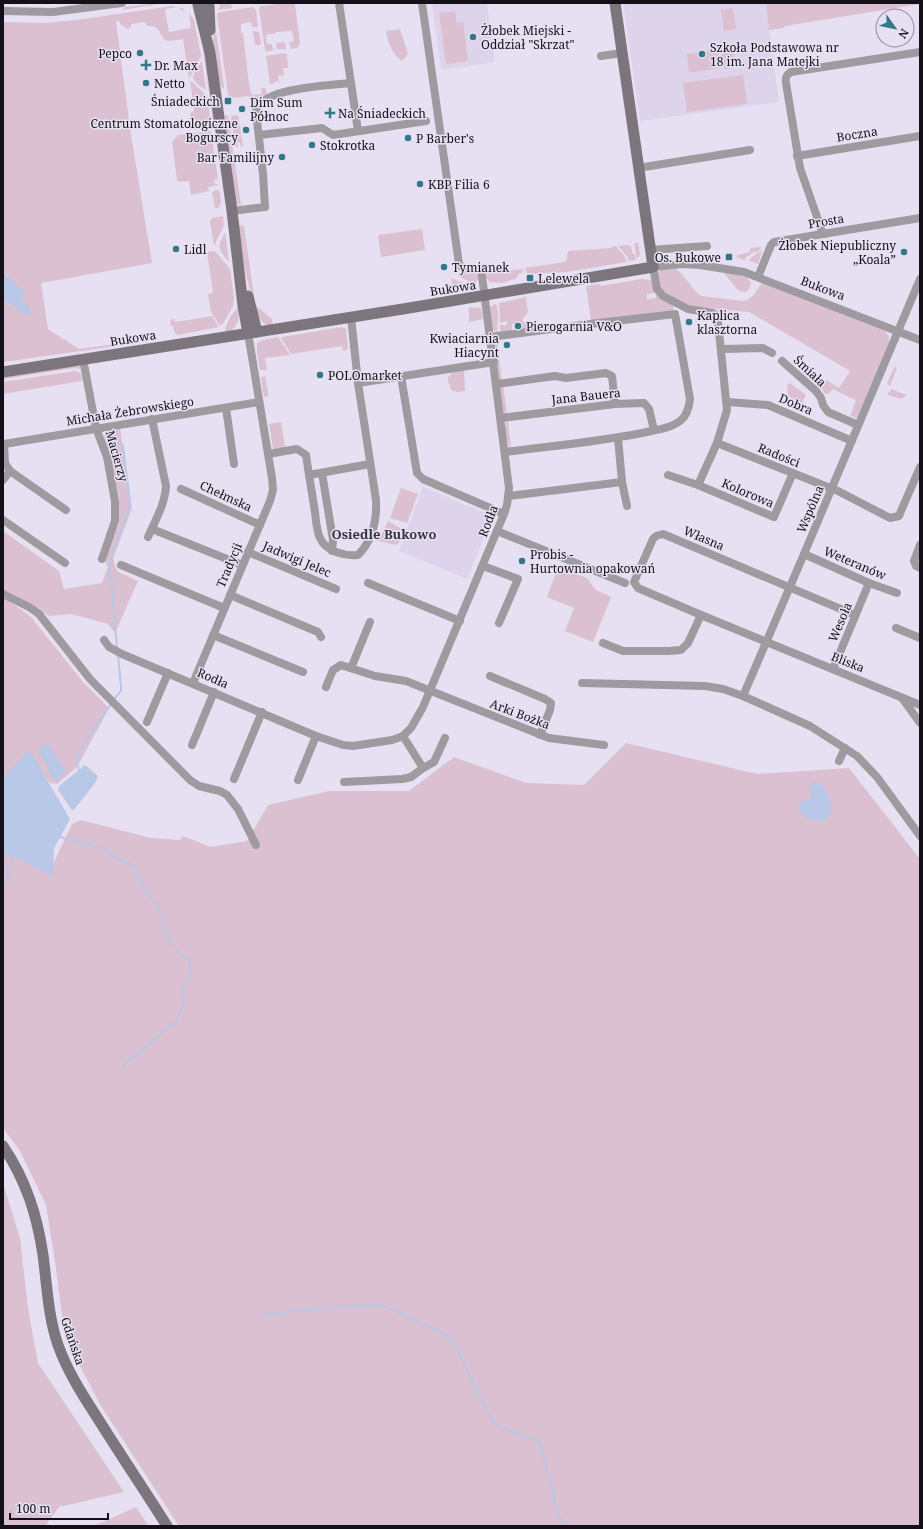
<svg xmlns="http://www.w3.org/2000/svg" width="923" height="1529" font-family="'Noto Serif',serif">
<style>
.built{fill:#ddd3eb}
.green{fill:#dac0d0}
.water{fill:#bac8e8}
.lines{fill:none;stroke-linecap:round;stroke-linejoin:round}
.stream{stroke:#bac8e8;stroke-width:2}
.street{stroke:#9f99a0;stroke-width:8}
.secondary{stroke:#7d757e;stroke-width:11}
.poi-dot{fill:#337886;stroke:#e7e0f2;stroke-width:1.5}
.labels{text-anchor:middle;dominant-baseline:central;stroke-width:3;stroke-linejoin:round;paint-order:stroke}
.poi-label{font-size:12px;fill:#131117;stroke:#e7e0f2;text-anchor:start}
.street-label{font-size:12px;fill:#131117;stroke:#e7e0f2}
.neighbourhood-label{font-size:13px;font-weight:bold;fill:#393341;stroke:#e7e0f2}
</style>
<rect width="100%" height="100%" fill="#e7e0f2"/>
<!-- built -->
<g class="built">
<path d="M434,3h53l8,59 -52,8 -2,-2 -9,-62z"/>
<path d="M623,3h143l13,99 -139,19z"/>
<path d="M423,487l70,29 -26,63 -68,-28z"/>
</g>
<!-- green -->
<g class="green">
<path d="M156,3h10l-44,7 3,-3z"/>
<path d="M221,3h10l1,5 -14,2z"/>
<path d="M285,3l10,1 5,40 -3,4 -6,1 -2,-7 5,-1 -2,-10 -16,1v1l-10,2 1,9h5l1,6 -6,2 -2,-2 -6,-42 2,-2z"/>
<path d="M766,3h154v1l-135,22 -1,2 -15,2z"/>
<path d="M172,6l13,3 -2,2 -6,-4 -12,2 4,23 22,-4 -2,-15 5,7 7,36 -11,21 -1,1 -6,-39 -13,2 -5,-1c-8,-8 -3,-14 -18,-14l-2,-4 -14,2v3l-3,2 -7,-4 -2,-4h-3l15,114 21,128 -111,20 7,46 31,20 44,-6v2l-120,17v-63l22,16 -3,-17 -14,-22 -5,-4v-250l43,1 38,-4z"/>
<path d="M253,7l3,3 2,17h-5l-2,-5 -10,2v9h2l1,9 5,42 3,11 10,-1 -1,-6h4l2,5 -2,2 -13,4 -4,-3 -14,2 -6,-3 -11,-81 3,-2z"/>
<path d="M733,8l3,21 -12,2 -3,-21z"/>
<path d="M455,11l2,12 6,-1 5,39 -22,3 -7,-51z"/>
<path d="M215,25l9,62 -2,2c-7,-20 -12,-43 -7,-64z"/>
<path d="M201,27l14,91 -2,3 -13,-93z"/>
<path d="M400,29l8,25 -6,7c-10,-8 -14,-17 -16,-30z"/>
<path d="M253,31l6,1 2,11 -1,2h-5z"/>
<path d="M285,42l1,7h-9l-1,-6z"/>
<path d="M732,47l3,20 -11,2 -3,-21z"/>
<path d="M717,50l3,18 -31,5 -2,-19z"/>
<path d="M285,53l2,1 1,14h-5l1,7 -6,1 1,6h3l-4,1 -1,-2h-2v2l-5,1 -4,-28z"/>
<path d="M201,62h1l4,28 -8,-5 -5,-7 1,-5z"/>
<path d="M743,75l4,29 -60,8 -4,-29z"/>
<path d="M190,80l17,16 4,28 -6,2h-6l-8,-6 -1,-7 4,-2z"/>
<path d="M225,114l3,2 3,18 -5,3z"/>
<path d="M238,115l5,31 -2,1 -1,-5h-3l1,5 -3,-1 -4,-30z"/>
<path d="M211,131l7,48 -4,1 1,4h3v1l-10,2 1,4 -18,4 -2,-14 -10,1 -2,-2 -5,-38 6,-7z"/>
<path d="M230,141l2,2 9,63 -6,-3 -9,-61z"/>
<path d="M215,190h2l3,2 1,11 -3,5h-3l-3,-15z"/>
<path d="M223,216l1,9 -10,21 -4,-25 2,-3z"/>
<path d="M238,225l6,1 10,70 -2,3 -9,-38z"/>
<path d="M422,229l3,21 -44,7 -3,-22z"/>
<path d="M225,232l4,30c-12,-14 -12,-14 -4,-30z"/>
<path d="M638,242l2,13 -3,4 -3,-15z"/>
<path d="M629,245l2,2 2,7 2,1 1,5 -7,1 -2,-5 -9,-10z"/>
<path d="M612,246h4c4,5 9,9 11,16l-61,10 -38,2h-1l-2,-6 40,-6 2,-3v-5l2,-3 43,-3z"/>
<path d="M761,247v2l-5,4 -1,-2 -10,7 1,1 -2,1 -9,-4 15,-4v-4z"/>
<path d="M762,250l-4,14 -10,-4z"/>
<path d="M215,251l15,18 4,28 -1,9 -9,16 -4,4 -9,-14 -3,-18 5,-1 -6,-41z"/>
<path d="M675,268l6,5 17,21 4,2 41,5c11,-2 12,-10 19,-18l123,48 4,5v6l-32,76 -7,-2 6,-16 -24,-11 -2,4 -5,1 -4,-7 5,-7 13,8 11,-17 -101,-59 -62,-6 -25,-14 -4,-18 2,-4z"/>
<path d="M497,269l1,3 25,-3v3l-5,2 -1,4 -14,5 -14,-1 -1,-3h-3l2,-7 2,-2z"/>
<path d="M474,272l4,3 1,5h-2l-2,4 -17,-8v-1z"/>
<path d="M723,272l24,5 4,6 -2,6 -3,3 -7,-1z"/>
<path d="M451,278l12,5 3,5 -13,2z"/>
<path d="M641,279l10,1 6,14 -3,-1 -7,1v5l9,-1v-3h2l16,11 -1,4 -82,11 -5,-35 14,-2 1,2z"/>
<path d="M526,297l2,15 -6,7 2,4 5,2 1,4 -11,2v-8l-7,1v7l-9,2 -3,-3v-5h7v-4l-7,2 -1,-20z"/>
<path d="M495,304l2,1 1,12 -1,16 -4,-4 -4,-22z"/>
<path d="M255,305l17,14 1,7c-13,-1 -15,-9 -18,-21z"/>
<path d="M469,307l12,1 2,11 -14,3z"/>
<path d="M238,308c2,12 -1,22 -13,25 0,-8 7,-21 13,-25z"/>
<path d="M212,316l7,11 -41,8 -3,-2 -2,-7h-3l1,-6 3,-2 1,4z"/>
<path d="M341,327l5,2 2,20 -5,2 -1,-5 -51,8 -10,-16 1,-1z"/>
<path d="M278,337l12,18 -25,3 2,12h-7l-3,-18v-9l6,-3z"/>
<path d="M497,340l5,41 -3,-1 -4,-36z"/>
<path d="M78,365l4,4 -7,-1 -72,11v-3z"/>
<path d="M894,367l3,1 -7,18 -3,-2z"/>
<path d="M464,369l1,22 -8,1 -6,-2 -1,-3 1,-1c-9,-11 4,-15 13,-17z"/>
<path d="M75,371l6,2 1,8 -79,13v-12z"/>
<path d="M264,376l1,1 4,19 -5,1 -3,-19z"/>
<path d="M790,383l16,12 -5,10 -13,-10 -1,-9z"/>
<path d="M503,384l4,31 -4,-3 -3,-25z"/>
<path d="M892,389l14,6v1l-5,3 -13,-4v-2z"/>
<path d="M508,420l3,28c-5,-5 -9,-23 -3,-28z"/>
<path d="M281,422l4,25 -12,2 -4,-25z"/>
<path d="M120,428l12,80 -19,51 4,12 21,10 -23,52 -7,-9 -37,-10 -22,2 -16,-10 -30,-15v-60l56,40 5,18 38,-6 6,-16 -3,-5 14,-39v-27l-15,-61z"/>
<path d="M401,488l17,6 -11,29 -17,-5z"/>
<path d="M388,521c14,8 21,9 9,24l-19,-4z"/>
<path d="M558,567l29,11 9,12 15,7 -18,45 -28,-11 9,-23 -27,-11z"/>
<path d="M3,596l28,21 52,65 26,26 -32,59 -20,17 -7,-1 -22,-28 -25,27z"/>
<path d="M626,743l131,31 92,-6 71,91v667h-741l-78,-120 -36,-68 -10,-76 -9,-57 -26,-54 -17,-23v-301l49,39 20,-42 9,-4 70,18 28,2 4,-4 28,11 36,-6 21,-36 61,-14h80l45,-34 72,26 58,2z"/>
<path d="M3,1183l17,55 8,70 10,55 86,129 -65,15 -14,19h-42z"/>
<path d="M136,1507l12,19h-54z"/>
</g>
<!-- water -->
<g class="water">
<path d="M3,272l21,19 -2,7 9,12 -2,4 -4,1 -22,-16z"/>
<path d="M46,744l3,1 16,25v4l-9,6 -3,-1 -14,-28 1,-4z"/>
<path d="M27,751l5,3 38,65 -16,29 -1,25 -5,1 -27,-14 -14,-5 -4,-4v-72z"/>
<path d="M85,765l13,11 -3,7 -21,27h-2l-14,-20 1,-4z"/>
<path d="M813,782c10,-1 17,14 18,23 1,6 -2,11 -5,15 -14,1 -22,0 -29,-12l8,-10 4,2 3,-3 -3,-8z"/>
</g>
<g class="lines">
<!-- stream -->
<g class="stream">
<path d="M111,441h6l6,4 7,58 -4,15 -14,37 -2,10 7,83"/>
<path d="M114,699l7,-8v-4l-3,-33"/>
<path d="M79,770l-3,-10 10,-20 26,-37"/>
<path d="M60,837l46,12 9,9 14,5 7,6 6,16 21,30 1,17 14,19 11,10 3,10 -10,17 1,18 -8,16 -52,44"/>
<path d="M3,885l4,-6 5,-22"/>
<path d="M263,1315l57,-7 62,-3 70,33 29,62 15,26 43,15 21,77 10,8"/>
</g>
<!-- street -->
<g class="street">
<path d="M3,11l50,1 69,-9"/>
<path d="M601,56l21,-3"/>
<path d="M351,83l7,48"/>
<path d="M259,135l63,-7 11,7 93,-14"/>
<path d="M797,156l123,-20"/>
<path d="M638,168l112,-18"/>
<path d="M232,211l33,-4 -2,-33 -7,-63c4,-23 75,-26 95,-28l-12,-80"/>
<path d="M823,234l-23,-66 -14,-85c-1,-5 0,-8 5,-11l129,-20"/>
<path d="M650,250l57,-4"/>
<path d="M758,277l13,-32 3,-3 146,-24"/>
<path d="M490,337l100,-13 85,-10 15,85c-1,9 -3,17 -10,22 -10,8 -26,9 -38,12 -45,9 -91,13 -137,19"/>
<path d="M722,349l41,-1 9,5"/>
<path d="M83,359l13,69 11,29 8,44v20l-13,38"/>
<path d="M782,361l34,30 5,7 2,7 5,7 30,13"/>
<path d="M401,376l16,97 6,6 81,35"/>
<path d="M358,383l136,-21"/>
<path d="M497,384l58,-8 11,2 40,-5 6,3 3,28"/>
<path d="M727,402l41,3 84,36"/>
<path d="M226,408l8,56"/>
<path d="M501,418l114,-14 29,-1 5,6 5,21"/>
<path d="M618,438l4,44 5,24"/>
<path d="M717,443l121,48 52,27 9,-2 2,-5 19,-44"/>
<path d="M268,454l29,-5 9,6 3,20 61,-11"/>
<path d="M322,473l11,67 -1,11"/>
<path d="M309,475c2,12 4,24 6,37 2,18 2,33 21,40 8,3 13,4 22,3 15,-15 19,-34 18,-55l-18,-117 -7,-66"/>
<path d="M668,475l30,10 76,32 19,-44"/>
<path d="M3,480l7,-9"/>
<path d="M698,485l19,-42 10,-33 -9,-88 -2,-7 -3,-2 -25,-4 -25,-13 -6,-7 -4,-22 29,-3 18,1 44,7 176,68"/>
<path d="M181,489l79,36"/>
<path d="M509,496l113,-14"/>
<path d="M66,510l-56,-39 -5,-8 -1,-19 255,-42"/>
<path d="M3,520l62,43"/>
<path d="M152,529l90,36"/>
<path d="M497,531l128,52"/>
<path d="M148,537c7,-16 17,-33 18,-51l-14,-67"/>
<path d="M920,545l-6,16 2,5 4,2"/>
<path d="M248,552l88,37"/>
<path d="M804,554l65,29 28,10"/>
<path d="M121,565l103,43"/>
<path d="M483,566l35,13 -19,44"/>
<path d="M368,583l92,38"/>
<path d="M3,594l26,13 10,7 51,65 100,101 9,6 21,5 7,4 11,14 18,36"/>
<path d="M230,595l88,37 3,5"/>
<path d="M855,615l-192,-81 -7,2 -3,3 -19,43 4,6 63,27 219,90"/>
<path d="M896,628l24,10"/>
<path d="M213,635l90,37"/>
<path d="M104,640l5,7 13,7 194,82 27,9 10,1 39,-6 11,-4 8,-8 12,-21 81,-193 3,-9 2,-17 -28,-220 -17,1 -5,-5 -37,-261"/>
<path d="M603,643l20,8h45l13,-1 7,-7 13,-28"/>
<path d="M351,668l19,-46"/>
<path d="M833,669l36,-86"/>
<path d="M490,676l55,23 6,4 -1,7 -10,25"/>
<path d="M193,683l77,-182 3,-11 -1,-12 -24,-145"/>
<path d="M582,683l123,3 18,3 20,7 67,30 47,30 20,21 43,59"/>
<path d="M326,687l7,-17 8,-5 34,11 31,5 143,57 55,7"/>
<path d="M743,696l61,-142 116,-275"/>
<path d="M902,698l18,25"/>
<path d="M147,722l21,-49"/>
<path d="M403,736l20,32 11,-6 11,-24"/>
<path d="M192,745l22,-53"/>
<path d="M839,761l6,-13"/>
<path d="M234,779l28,-67"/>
<path d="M298,780l18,-44"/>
<path d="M344,782l58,-3 9,-2 12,-9"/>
</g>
<!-- secondary -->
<g class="secondary">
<path d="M198,5l12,48 22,158 11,95 5,27"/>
<path d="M209,5l1,25"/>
<path d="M248,296l9,36"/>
<path d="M3,372l400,-63 250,-42 -38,-264"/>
<path d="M3,1146c23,34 34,69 40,109 4,30 5,61 15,90 10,28 26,52 42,77 22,35 45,69 67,104"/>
</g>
</g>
<!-- markers -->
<g class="poi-dot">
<circle cx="473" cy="37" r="4"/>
<circle cx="140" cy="53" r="4"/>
<circle cx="702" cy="54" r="4"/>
<path d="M144 59h4v4h4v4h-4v4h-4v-4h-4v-4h4z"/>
<circle cx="146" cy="83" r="4"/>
<rect x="224" y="97" width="8" height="8" rx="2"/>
<circle cx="242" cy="109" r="4"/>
<path d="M328 107h4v4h4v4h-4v4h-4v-4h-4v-4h4z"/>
<circle cx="246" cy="130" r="4"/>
<circle cx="408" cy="138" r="4"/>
<circle cx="312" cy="145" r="4"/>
<circle cx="282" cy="157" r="4"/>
<circle cx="420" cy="184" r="4"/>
<circle cx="176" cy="249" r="4"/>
<circle cx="904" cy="252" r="4"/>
<rect x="725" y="253" width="8" height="8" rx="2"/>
<circle cx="444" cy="267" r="4"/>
<rect x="526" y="274" width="8" height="8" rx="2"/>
<circle cx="689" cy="322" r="4"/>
<circle cx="518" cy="326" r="4"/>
<circle cx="507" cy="345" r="4"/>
<circle cx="320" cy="375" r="4"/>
<circle cx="522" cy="561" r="4"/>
</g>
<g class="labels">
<!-- poi labels -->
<g class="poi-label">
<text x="481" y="30">Żłobek Miejski -<tspan x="481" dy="14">Oddział "Skrzat"</tspan></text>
<text x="710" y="47">Szkoła Podstawowa nr<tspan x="710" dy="14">18 im. Jana Matejki</tspan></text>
<text x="132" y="53" text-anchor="end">Pepco</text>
<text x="154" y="65">Dr. Max</text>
<text x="154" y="83">Netto</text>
<text x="220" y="101" text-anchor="end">Śniadeckich</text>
<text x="250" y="102">Dim Sum<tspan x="250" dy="14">Północ</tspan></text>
<text x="338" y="113">Na Śniadeckich</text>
<text x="238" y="123" text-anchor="end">Centrum Stomatologiczne<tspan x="238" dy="14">Bogurscy</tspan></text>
<text x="416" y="138">P Barber's</text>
<text x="320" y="145">Stokrotka</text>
<text x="274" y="157" text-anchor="end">Bar Familijny</text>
<text x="428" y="184">KBP Filia 6</text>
<text x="896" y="245" text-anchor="end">Żłobek Niepubliczny<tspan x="896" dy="14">„Koala”</tspan></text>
<text x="184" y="249">Lidl</text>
<text x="721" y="257" text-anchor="end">Os. Bukowe</text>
<text x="452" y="267">Tymianek</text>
<text x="538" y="278">Lelewela</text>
<text x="697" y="315">Kaplica<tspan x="697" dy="14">klasztorna</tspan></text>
<text x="526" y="326">Pierogarnia V&amp;O</text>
<text x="499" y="338" text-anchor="end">Kwiaciarnia<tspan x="499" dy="14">Hiacynt</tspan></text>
<text x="328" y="375">POLOmarket</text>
<text x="530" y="554">Probis -<tspan x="530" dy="14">Hurtownia opakowań</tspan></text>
</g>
<!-- street labels -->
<g class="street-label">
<text transform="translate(857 134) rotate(-9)">Boczna</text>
<text transform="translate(826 221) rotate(-10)">Prosta</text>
<text transform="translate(453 288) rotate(-9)">Bukowa</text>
<text transform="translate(823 288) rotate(21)">Bukowa</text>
<text transform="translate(133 338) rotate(-9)">Bukowa</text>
<text transform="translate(810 371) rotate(43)">Śmiała</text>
<text transform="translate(586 396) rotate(-6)">Jana Bauera</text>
<text transform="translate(796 404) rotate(23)">Dobra</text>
<text transform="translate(130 411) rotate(-9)">Michała Żebrowskiego</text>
<text transform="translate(779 455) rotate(22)">Radości</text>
<text transform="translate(117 456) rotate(74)">Macierzy</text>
<text transform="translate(748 493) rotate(23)">Kolorowa</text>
<text transform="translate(226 496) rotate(25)">Chełmska</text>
<text transform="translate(810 509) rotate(-67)">Wspólna</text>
<text transform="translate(488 521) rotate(-69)">Rodła</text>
<text transform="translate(704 538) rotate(23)">Własna</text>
<text transform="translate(297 559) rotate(23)">Jadwigi Jelec</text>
<text transform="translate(855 563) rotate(23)">Weteranów</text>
<text transform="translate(229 565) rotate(-67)">Tradycji</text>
<text transform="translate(840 622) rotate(-67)">Wesoła</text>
<text transform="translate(848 662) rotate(22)">Bliska</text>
<text transform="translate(213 678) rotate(23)">Rodła</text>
<text transform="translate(520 714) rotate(21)">Arki Bożka</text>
<text transform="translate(73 1341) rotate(71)">Gdańska</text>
</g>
<!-- neighbourhood labels -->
<g class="neighbourhood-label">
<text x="384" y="534">Osiedle Bukowo</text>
</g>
</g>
<!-- border -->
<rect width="923" height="1529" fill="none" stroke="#131117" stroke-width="8"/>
<!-- north arrow -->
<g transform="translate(895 28) rotate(123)"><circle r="19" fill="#e7e0f2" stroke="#928d9a"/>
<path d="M0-3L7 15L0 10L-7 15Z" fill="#337886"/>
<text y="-6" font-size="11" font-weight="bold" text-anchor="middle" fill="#131117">N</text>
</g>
<!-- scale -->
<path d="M10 1513v6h98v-6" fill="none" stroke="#131117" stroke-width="2"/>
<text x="16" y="1513" font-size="12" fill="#131117" stroke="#e7e0f2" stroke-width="3" paint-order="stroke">100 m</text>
</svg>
